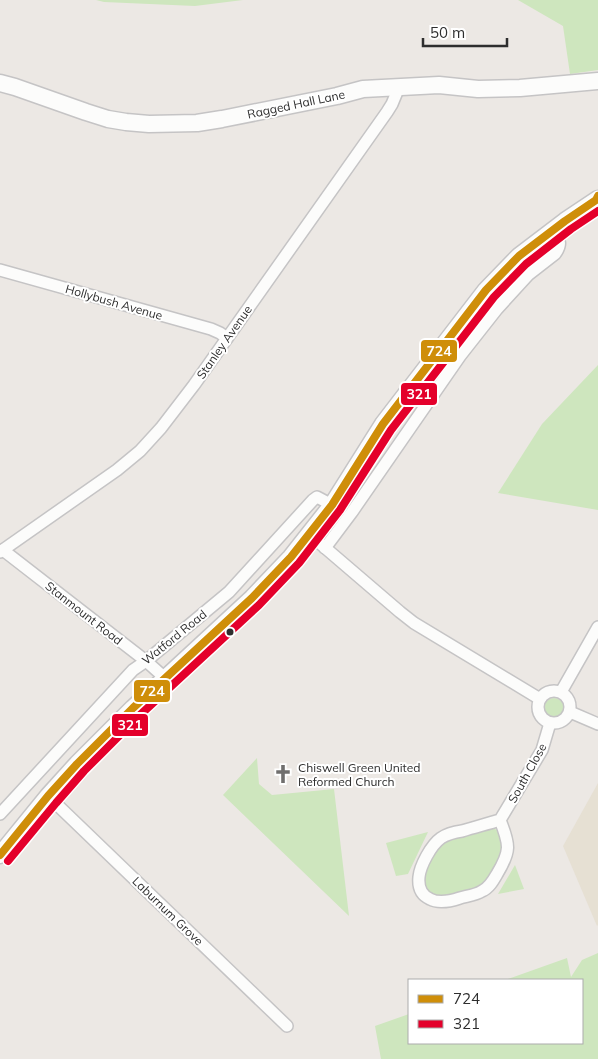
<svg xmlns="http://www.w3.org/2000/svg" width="598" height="1059" font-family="Mulish,sans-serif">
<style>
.education{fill:#e6e0d3}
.green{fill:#cee6be}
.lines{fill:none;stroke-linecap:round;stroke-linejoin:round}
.street-casing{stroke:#c5c4c5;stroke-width:14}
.secondary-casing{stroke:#c5c4c5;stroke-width:19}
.street{stroke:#fcfcfb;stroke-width:11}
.secondary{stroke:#fcfcfb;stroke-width:16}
.bus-1-casing{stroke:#fff;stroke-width:11}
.bus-2-casing{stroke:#fff;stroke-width:11}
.bus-1{stroke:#cf8e09;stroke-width:8}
.bus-2{stroke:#e4002b;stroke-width:8}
.bus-dot{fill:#2e2e2e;stroke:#fff;stroke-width:2}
.labels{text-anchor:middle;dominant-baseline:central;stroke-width:4;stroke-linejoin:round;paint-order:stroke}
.street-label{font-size:12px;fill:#2e2e2e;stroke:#fff}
.poi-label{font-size:12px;fill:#2e2e2e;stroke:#fff;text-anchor:start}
.line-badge{stroke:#fff;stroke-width:2}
.badge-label{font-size:14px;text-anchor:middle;font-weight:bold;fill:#fff}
</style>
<rect width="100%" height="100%" fill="#ece8e4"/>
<!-- education -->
<path class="education" d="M598,783v142l-1,1 -34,-80z"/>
<!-- green -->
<g class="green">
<path d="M96,0h147l-48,6 -91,-4z"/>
<path d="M518,0h80v70l-28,4 -7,-48z"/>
<path d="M598,365v145l-100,-17 44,-69z"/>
<circle cx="554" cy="708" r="10"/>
<path d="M257,758l2,26 13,11 62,-6 15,127 -126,-121z"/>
<path d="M487,828h6l6,3 4,13 -4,18 -13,21 -10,7 -31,7 -8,-1 -9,-5 -3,-4 -1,-5 2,-14 6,-13 13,-14z"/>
<path d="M428,832l-20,42 -12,2 -10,-33z"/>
<path d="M515,865l9,24 -26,5z"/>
<path d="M598,953v106h-217l-6,-33 34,-12v29h173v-63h-77l62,-22 4,19 11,-17z"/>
</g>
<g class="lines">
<!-- street casing -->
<g class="street-casing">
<g id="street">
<path d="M0,270l211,59 9,4 7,5"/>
<path d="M309,534l91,78 14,11 126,76"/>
<path d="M325,548l27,-36 108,-156 37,-47 31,-34 27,-21c8,-11 4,-14 -2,-24"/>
<path d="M3,550l143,111 19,17"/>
<path d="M0,552l117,-82 23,-19 21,-23 33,-43 193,-273 5,-8 7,-17"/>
<circle cx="554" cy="707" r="16"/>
<path d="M561,692l37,-65"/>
<path d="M570,712l28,12"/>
<path d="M48,796l239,230"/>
<path d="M0,814l133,-144 13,-9 83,-69 84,-92 4,-3 15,8"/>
<path d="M500,820c10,25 11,31 -3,54 -4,7 -8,14 -15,17 -6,4 -15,5 -22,7 -9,3 -21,6 -30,1 -9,-4 -12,-12 -11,-22 1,-11 12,-32 22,-39 6,-4 14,-6 21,-7 13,-4 25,-7 38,-11l42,-70 8,-27"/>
</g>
</g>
<!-- secondary casing -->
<g class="secondary-casing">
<g id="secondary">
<path d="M0,83l15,4 71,25 22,7 18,3 23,2 48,-1 25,-4 115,-23 26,-7 76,-4 39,4 42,-1 78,-7"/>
<path d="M0,855l48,-59 29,-32 56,-56 119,-110 39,-41 41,-52 51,-81 103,-134 33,-34 46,-35 33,-22"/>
</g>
</g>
<!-- street -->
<use href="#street" class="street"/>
<!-- secondary -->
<use href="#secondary" class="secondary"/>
<!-- bus-1 casing -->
<g class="bus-1-casing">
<path id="bus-1" d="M0,855l48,-59 29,-32 56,-56 119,-110 39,-41 41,-52 51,-81 103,-134 33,-34 46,-35 31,-21 2,-4"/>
</g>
<!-- bus-2 casing -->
<g class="bus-2-casing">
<path id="bus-2" d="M8,861l48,-58 28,-32 56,-56 119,-110 40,-42 41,-53 51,-80 103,-133 32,-33 45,-35 27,-18"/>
</g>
<!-- bus-1 -->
<use href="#bus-1" class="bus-1"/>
<!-- bus-2 -->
<use href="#bus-2" class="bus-2"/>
</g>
<!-- icons -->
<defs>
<g id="church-bare" transform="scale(1.5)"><path d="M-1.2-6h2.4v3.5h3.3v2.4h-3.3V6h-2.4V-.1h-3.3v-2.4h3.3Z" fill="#706f6e" stroke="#fff" stroke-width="2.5" paint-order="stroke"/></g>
</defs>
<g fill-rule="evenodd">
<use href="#church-bare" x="283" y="774"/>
</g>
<!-- markers -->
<circle class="bus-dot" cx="230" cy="632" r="4.5"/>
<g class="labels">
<!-- street labels -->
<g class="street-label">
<text transform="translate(296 104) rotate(-12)">Ragged Hall Lane</text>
<text transform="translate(114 302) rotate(16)">Hollybush Avenue</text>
<text transform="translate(224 342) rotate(-55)">Stanley Avenue</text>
<text transform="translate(84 613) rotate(38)">Stanmount Road</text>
<text transform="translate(174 637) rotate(-39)">Watford Road</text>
<text transform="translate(527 773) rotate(-61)">South Close</text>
<text transform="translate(168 911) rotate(44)">Laburnum Grove</text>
</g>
<!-- poi labels -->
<g class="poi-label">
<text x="298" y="767">Chiswell Green United<tspan x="298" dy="14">Reformed Church</tspan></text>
</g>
</g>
<g class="line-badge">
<rect x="420" y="339" width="38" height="24" rx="5" fill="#cf8e09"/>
<rect x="400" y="382" width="38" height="24" rx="5" fill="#e4002b"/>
<rect x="133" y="679" width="38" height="24" rx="5" fill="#cf8e09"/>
<rect x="111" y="713" width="38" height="24" rx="5" fill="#e4002b"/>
</g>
<g class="badge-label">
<text x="439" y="356">724</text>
<text x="419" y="399">321</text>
<text x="152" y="696">724</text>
<text x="130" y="730">321</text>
</g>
<!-- legend -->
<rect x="408" y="979" width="175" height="65" fill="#ffffff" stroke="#ababab"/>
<rect x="418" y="995" width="25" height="8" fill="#cf8e09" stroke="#ababab"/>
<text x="453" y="1004" font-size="15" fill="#2e2e2e">724</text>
<rect x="418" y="1020" width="25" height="8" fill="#e4002b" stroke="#ababab"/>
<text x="453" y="1029" font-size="15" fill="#2e2e2e">321</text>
<!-- scale -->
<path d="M423 38v8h84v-8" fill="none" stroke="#2e2e2e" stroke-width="2.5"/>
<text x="430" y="38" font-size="15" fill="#2e2e2e" stroke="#ffffff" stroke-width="4" paint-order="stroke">50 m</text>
</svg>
